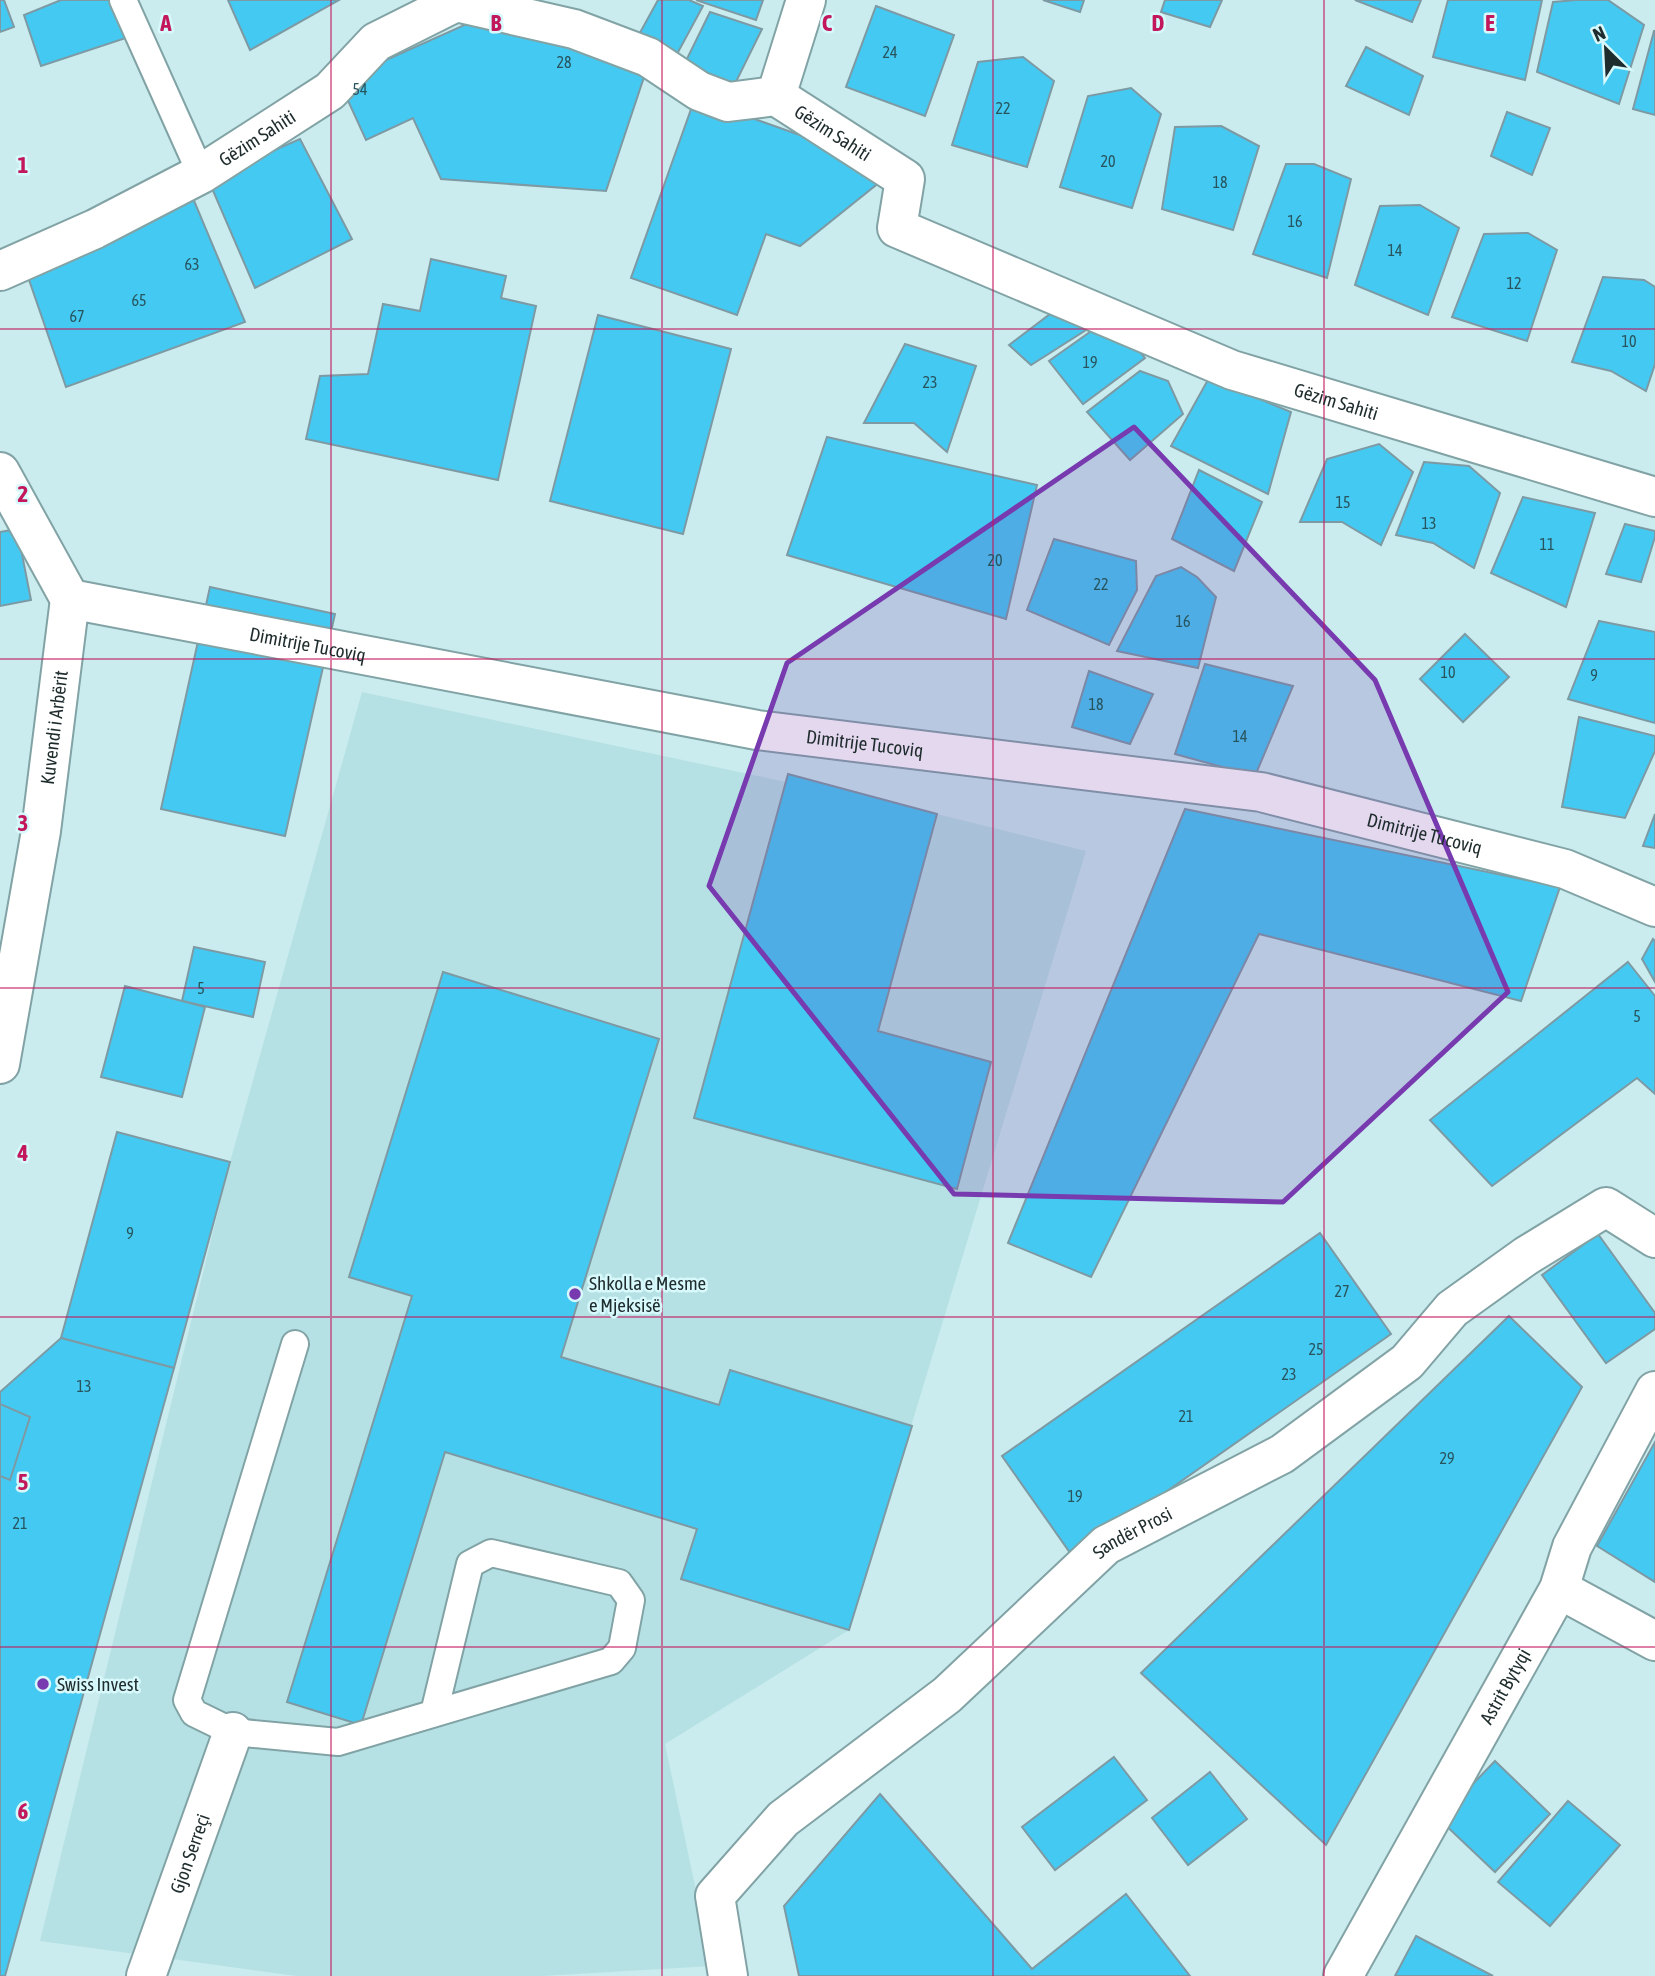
<svg xmlns="http://www.w3.org/2000/svg" width="1655" height="1976" font-family="'Asap Condensed',sans-serif">
<style>
.built{fill:#b6e1e4}
.building{fill:#44caf2;stroke:#7d9aa4;stroke-width:2}
.lines{fill:none;stroke-linecap:round;stroke-linejoin:round}
.lane-casing{stroke:#82a3a5;stroke-width:30}
.street-casing{stroke:#82a3a5;stroke-width:42}
.secondary-casing{stroke:#82a3a5;stroke-width:42}
.lane{stroke:#fff;stroke-width:26}
.street{stroke:#fff;stroke-width:38}
.secondary{stroke:#fff;stroke-width:38}
.marked{fill:#773aaf;fill-opacity:0.2;stroke:#773aaf;stroke-width:5;stroke-linejoin:round}
.grid{fill:none;stroke:#c2185b;stroke-width:2;stroke-opacity:0.55}
.poi-dot{fill:#773aaf;stroke:#d7f9fc;stroke-width:2.5}
.labels{text-anchor:middle;dominant-baseline:central;stroke-width:5;stroke-linejoin:round;paint-order:stroke}
.number-label{font-size:16px;fill:#28545e}
.street-label{font-size:19px;fill:#1f2c2d;stroke:#d7f9fc}
.poi-label{font-size:19px;fill:#1f2c2d;stroke:#d7f9fc;text-anchor:start}
.grid-label{font-size:23px;text-anchor:middle;font-weight:bold;fill:#c2185b;stroke:#d7f9fc;stroke-width:5;stroke-linejoin:round;paint-order:stroke}
</style>
<rect width="100%" height="100%" fill="#caecee"/>
<!-- built -->
<path class="built" d="M362,692l575,122 149,37 -237,779 -184,114 47,222 -169,10h-247l-256,-35 190,-779z"/>
<!-- building -->
<g class="building">
<path d="M0,0h4l10,27 -14,5z"/>
<path d="M61,0h49l16,38 -85,28 -17,-51z"/>
<path d="M228,0h111l-89,50z"/>
<path d="M658,0h31l14,6 -33,61 -39,-18z"/>
<path d="M696,0h67l-7,20z"/>
<path d="M1043,0h41l-4,12z"/>
<path d="M1165,0h57l-12,27 -49,-15z"/>
<path d="M1355,0h66l-9,22z"/>
<path d="M1448,0h94l-17,80 -92,-23z"/>
<path d="M1576,0h32l36,25 -25,79 -82,-32 16,-70z"/>
<path d="M876,6l78,29 -29,81 -79,-29z"/>
<path d="M498,10l151,52 -43,129 -165,-12 -28,-61 -47,22 -27,-59z"/>
<path d="M710,12l52,17 -34,69 -48,-25z"/>
<path d="M1654,31h1v84l-22,-6z"/>
<path d="M1366,47l57,29 -14,39 -63,-29z"/>
<path d="M1023,57l31,24 -27,86 -75,-22 26,-83z"/>
<path d="M1131,88l30,26 -29,94 -72,-21 28,-91z"/>
<path d="M695,98l201,71 -96,77 -34,-12 -29,81 -106,-37z"/>
<path d="M1507,112l43,16 -18,47 -41,-19z"/>
<path d="M1221,126l38,20 -26,84 -71,-21 13,-82z"/>
<path d="M300,139l52,100 -97,49 -47,-109z"/>
<path d="M1286,164h28l37,15 -24,99 -74,-24z"/>
<path d="M192,196l53,126 -179,65 -39,-113z"/>
<path d="M1420,205l39,23 -31,87 -73,-30 25,-79z"/>
<path d="M1528,233l29,17 -30,91 -75,-24 32,-83z"/>
<path d="M431,259l75,17 -5,22 35,8 -38,174 -192,-41 14,-63 48,-2 15,-70 37,7z"/>
<path d="M1603,277l41,3 11,7v77l-9,27 -35,-20 -39,-9z"/>
<path d="M1054,311l32,19 -55,35 -22,-20z"/>
<path d="M598,315l133,34 -48,185 -133,-33z"/>
<path d="M1097,327l26,4 22,27 -62,46 -34,-43z"/>
<path d="M905,344l71,22 -29,86 -33,-29h-50z"/>
<path d="M1140,371l28,10 15,33 -53,46 -43,-48z"/>
<path d="M1209,378l82,34 -23,82 -97,-48z"/>
<path d="M827,437l210,48 -31,134 -219,-64z"/>
<path d="M1379,444l34,28 -32,73 -39,-23h-42l27,-63z"/>
<path d="M1424,462l45,4 31,27 -26,75 -41,-25 -37,-8z"/>
<path d="M1199,470l63,32 -28,69 -62,-32z"/>
<path d="M1523,497l72,16 -29,94 -75,-34z"/>
<path d="M1625,524l30,7v6l-14,45 -35,-8z"/>
<path d="M17,529l14,71 -31,6v-74z"/>
<path d="M1054,539l82,22 1,29 -28,55 -82,-35z"/>
<path d="M1181,567l16,10 19,20 -18,71 -81,-17 39,-75z"/>
<path d="M210,587l125,27 -50,222 -124,-27z"/>
<path d="M1599,621l56,11v91l-87,-24z"/>
<path d="M1465,634l44,43 -46,45 -43,-43z"/>
<path d="M1205,664l88,22 -38,90 -80,-22z"/>
<path d="M1089,671l64,23 -23,50 -58,-17z"/>
<path d="M1579,717l76,19v15l-30,67 -63,-11z"/>
<path d="M788,774l149,40 -59,217 113,31 -34,127 -263,-71z"/>
<path d="M1185,809l375,78 -39,114 -262,-67 -168,343 -83,-34z"/>
<path d="M1655,814v34l-12,-2z"/>
<path d="M1653,939l2,2v41l-13,-23z"/>
<path d="M194,947l71,15 -12,55 -71,-16z"/>
<path d="M1628,962l27,34v98l-18,-16 -145,108 -62,-66z"/>
<path d="M443,972l216,67 -98,318 158,48 11,-35 182,56 -63,204 -168,-51 16,-50 -252,-77 -84,273 -74,-23 125,-406 -63,-19z"/>
<path d="M125,986l80,21 -23,90 -81,-20z"/>
<path d="M117,1132l113,30 -56,206 -113,-30z"/>
<path d="M1320,1233l71,101 -318,223 -71,-101z"/>
<path d="M1598,1234l57,79v16l-49,34 -64,-88z"/>
<path d="M1509,1316l73,71 -256,458 -185,-172z"/>
<path d="M61,1338l113,30 -169,608h-5v-584z"/>
<path d="M0,1404l30,13 -20,63 -10,-4z"/>
<path d="M1655,1442v140l-58,-36z"/>
<path d="M1114,1757l33,43 -92,70 -33,-43z"/>
<path d="M1495,1761l55,53 -55,58 -56,-53z"/>
<path d="M1210,1772l37,47 -59,46 -36,-47z"/>
<path d="M880,1794l152,175 94,-75 64,82h-391l-15,-70z"/>
<path d="M1568,1801l52,44 -70,81 -52,-44z"/>
<path d="M1416,1936l77,40h-98z"/>
</g>
<g class="lines">
<!-- lane casing -->
<g class="lane-casing">
<g id="lane">
<path d="M123,0l78,174"/>
<path d="M295,1344l-108,356 7,13 39,19 105,10 273,-81 11,-13 9,-48 -12,-17 -128,-30 -21,11 -36,149"/>
</g>
</g>
<!-- street casing -->
<g class="street-casing">
<g id="street">
<path d="M776,96l30,-96"/>
<path id="s1" d="M0,271l95,-42 106,-55 129,-83 46,-49 80,-40 118,27 74,28 51,34 29,11 48,-6 129,83 -8,49 335,142 423,127"/>
<path d="M0,472l70,127"/>
<path id="s2" d="M70,599l687,131 504,62 304,77 90,38"/>
<path id="s3" d="M0,1064l41,-233 29,-232"/>
<path d="M1559,1589l96,52"/>
<path id="s4" d="M146,1976l87,-244"/>
<path id="s5" d="M728,1976l-13,-80 68,-77 164,-124 159,-150 176,-91 125,-92 45,-53 74,-53 80,-49 49,31"/>
</g>
</g>
<!-- secondary casing -->
<g class="secondary-casing">
<g id="secondary">
<path id="s6" d="M1343,1976l216,-387 13,-42 83,-156"/>
</g>
</g>
<!-- lane -->
<use href="#lane" class="lane"/>
<!-- street -->
<use href="#street" class="street"/>
<!-- secondary -->
<use href="#secondary" class="secondary"/>
</g>
<!-- marked area -->
<path class="marked" d="M1134,427l241,253 133,312 -225,210 -329,-8 -245,-308 78,-223z"/>
<!-- grid -->
<path class="grid" d="M331,0v1976M662,0v1976M993,0v1976M1324,0v1976M0,329h1655M0,659h1655M0,988h1655M0,1317h1655M0,1647h1655"/>
<!-- markers -->
<g class="poi-dot">
<circle cx="575" cy="1294" r="7"/>
<circle cx="43" cy="1684" r="7"/>
</g>
<g class="labels">
<!-- number labels -->
<g class="number-label">
<text x="890" y="52">24</text>
<text x="564" y="62">28</text>
<text x="360" y="89">54</text>
<text x="1003" y="108">22</text>
<text x="1108" y="161">20</text>
<text x="1220" y="182">18</text>
<text x="1295" y="221">16</text>
<text x="1395" y="250">14</text>
<text x="192" y="264">63</text>
<text x="1514" y="283">12</text>
<text x="139" y="300">65</text>
<text x="77" y="316">67</text>
<text x="1629" y="341">10</text>
<text x="1090" y="362">19</text>
<text x="930" y="382">23</text>
<text x="1343" y="502">15</text>
<text x="1429" y="523">13</text>
<text x="1547" y="544">11</text>
<text x="995" y="560">20</text>
<text x="1101" y="584">22</text>
<text x="1183" y="621">16</text>
<text x="1448" y="672">10</text>
<text x="1594" y="675">9</text>
<text x="1096" y="704">18</text>
<text x="1240" y="736">14</text>
<text x="201" y="988">5</text>
<text x="1637" y="1016">5</text>
<text x="130" y="1233">9</text>
<text x="1342" y="1291">27</text>
<text x="1316" y="1349">25</text>
<text x="1289" y="1374">23</text>
<text x="84" y="1386">13</text>
<text x="1186" y="1416">21</text>
<text x="1447" y="1458">29</text>
<text x="1075" y="1496">19</text>
<text x="20" y="1523">21</text>
</g>
<!-- street labels -->
<g class="street-label">
<text stroke="none"><textPath href="#s1" startOffset="942">Gëzim Sahiti</textPath></text>
<text stroke="none"><textPath href="#s1" startOffset="290">Gëzim Sahiti</textPath></text>
<text stroke="none"><textPath href="#s1" startOffset="1550">Gëzim Sahiti</textPath></text>
<text stroke="none"><textPath href="#s2" startOffset="242">Dimitrije Tucoviq</textPath></text>
<text stroke="none"><textPath href="#s3" startOffset="341">Kuvendi i Arbërit</textPath></text>
<text stroke="none"><textPath href="#s2" startOffset="808">Dimitrije Tucoviq</textPath></text>
<text stroke="none"><textPath href="#s2" startOffset="1376">Dimitrije Tucoviq</textPath></text>
<text stroke="none"><textPath href="#s5" startOffset="637">Sandër Prosi</textPath></text>
<text stroke="none"><textPath href="#s6" startOffset="332">Astrit Bytyqi</textPath></text>
<text stroke="none"><textPath href="#s4" startOffset="130">Gjon Serreçi</textPath></text>
</g>
<!-- poi labels -->
<g class="poi-label">
<text x="589" y="1283">Shkolla e Mesme<tspan x="589" dy="22">e Mjeksisë</tspan></text>
<text x="57" y="1684">Swiss Invest</text>
</g>
</g>
<g class="grid-label">
<text x="166" y="31">A</text>
<text x="496" y="31">B</text>
<text x="827" y="31">C</text>
<text x="1158" y="31">D</text>
<text x="1490" y="31">E</text>
<text x="23" y="173">1</text>
<text x="23" y="502">2</text>
<text x="23" y="831">3</text>
<text x="23" y="1161">4</text>
<text x="23" y="1490">5</text>
<text x="23" y="1819">6</text>
</g>
<!-- north arrow -->
<g transform="translate(1606 49) rotate(336)" stroke="#d7f9fc" stroke-width="5" paint-order="stroke">
<path d="M0-5L12 26L0 18L-12 26Z" fill="#1f2c2d"/>
<text y="-10" font-size="19" font-weight="bold" text-anchor="middle" fill="#1f2c2d">N</text>
</g>
</svg>
